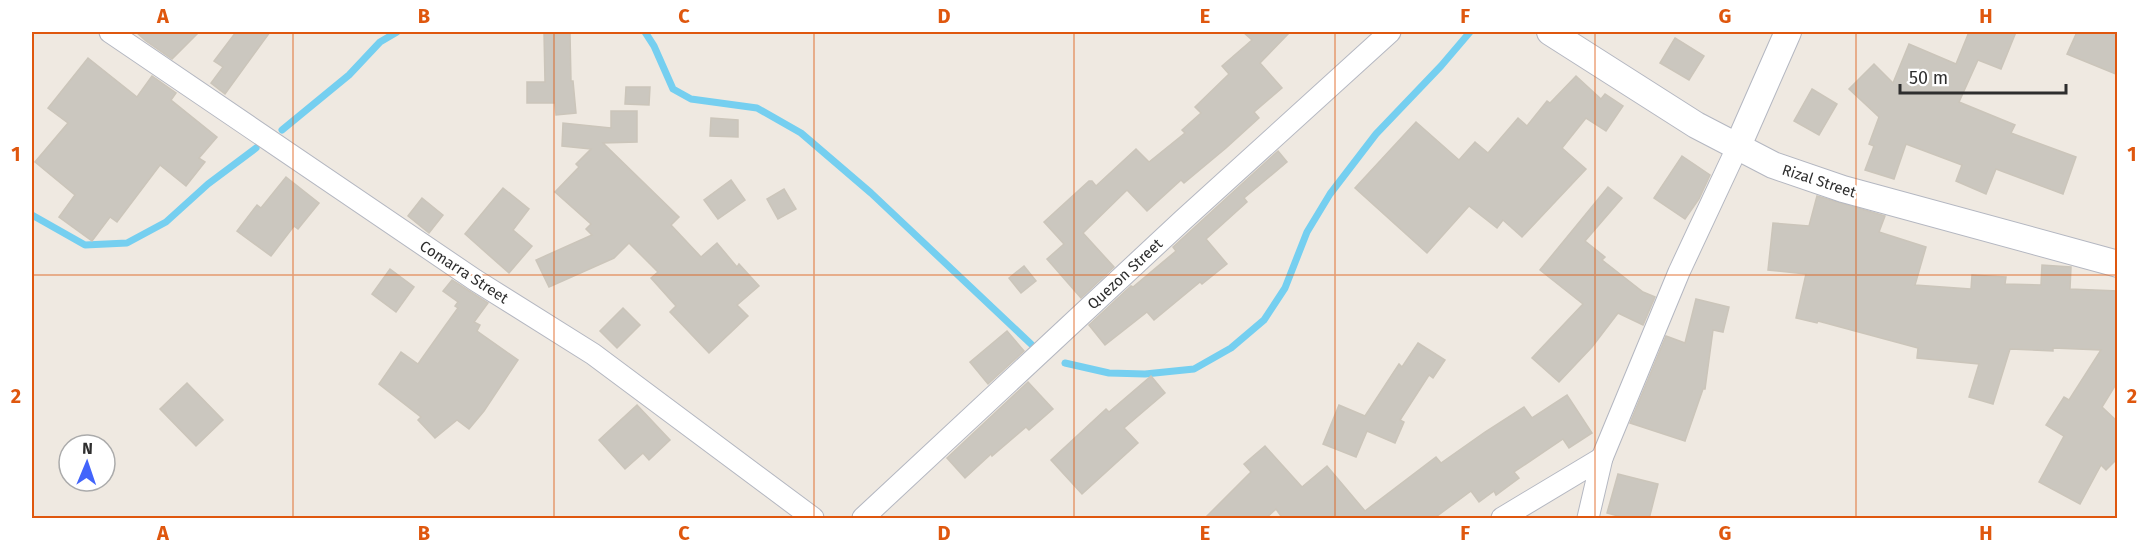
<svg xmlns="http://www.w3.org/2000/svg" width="2149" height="550" font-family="'Fira Sans',sans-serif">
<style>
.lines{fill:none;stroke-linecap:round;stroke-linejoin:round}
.stream{stroke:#75cff0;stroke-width:7}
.building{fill:#cbc7bf;stroke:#cbc5ba;stroke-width:1.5}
.minor-casing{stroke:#b4b7c1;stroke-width:23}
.tertiary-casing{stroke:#b4b7c1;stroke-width:28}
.minor{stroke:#fff;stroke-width:21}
.tertiary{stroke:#fff;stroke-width:26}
.grid{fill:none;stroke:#df570e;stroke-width:1.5;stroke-opacity:0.55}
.labels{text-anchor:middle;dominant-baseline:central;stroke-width:5;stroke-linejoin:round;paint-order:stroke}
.street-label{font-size:15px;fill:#2e2e2e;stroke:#fff}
.neatline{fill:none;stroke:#df570e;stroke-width:2}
.grid-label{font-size:20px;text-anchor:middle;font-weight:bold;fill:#df570e}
</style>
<rect width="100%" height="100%" fill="#efe9e1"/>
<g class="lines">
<!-- stream -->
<g class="stream">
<path d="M645,32l9,14 19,43 18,10 66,9 44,25 70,60 160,151"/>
<path d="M282,130l67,-55 31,-33 17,-10"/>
<path d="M32,215l53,30 42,-2 39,-21 42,-38 48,-36"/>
<path d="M1065,363l44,10 36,1 49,-5 37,-21 33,-28 21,-32 22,-56 23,-38 46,-60 65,-68 29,-34"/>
</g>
</g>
<!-- building -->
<g class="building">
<path d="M136,32h63l-27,27 -26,-18z"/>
<path d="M236,32h34l-45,62 -14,-11 12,-16 -9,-6z"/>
<path d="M1243,32h47l-30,31 22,25 -28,24 5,6 -33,30 -42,35 -3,-3 -34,31 -20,-21 -44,43 31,34 -33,31 -34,-39 17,-15 -20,-22 45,-41h3l4,5 40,-37 13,13 36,-29 -3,-3 19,-17 -6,-6 34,-33 -7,-8 30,-26z"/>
<path d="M1969,32h47l-15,37 -23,-9 -19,42 56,23 -4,8 65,24 -13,37 -67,-25 -10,25 -30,-13 6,-16 -56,-21 -12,35 -29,-9 9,-24 -5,-2 10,-27 -30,-28 25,-25 19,19 16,-39 47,20z"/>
<path d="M2077,32h41v43l-51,-21z"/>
<path d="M544,33h26l1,48h2l3,32 -20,2 -1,-12h-28v-21h18z"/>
<path d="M1675,38l29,18 -15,24 -29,-17z"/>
<path d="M88,58l49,39 15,-21 24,17 -5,7 46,37 -18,21 6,4 -19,24 -26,-21 -43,57 -7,-5 -18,24 -33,-24 16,-22 -40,-33 33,-39 -20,-15z"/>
<path d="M1576,76l25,23 4,-5 18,12 -17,25 -20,-13 -24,30 24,21 -64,68 -19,-17 -6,8 -28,-22 -42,47 -72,-65 61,-66 43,38 16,-18 13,11 30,-35 9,8 20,-25 3,2z"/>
<path d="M626,87h24l-1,18 -24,-1z"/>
<path d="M1812,89l25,15 -18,31 -25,-14z"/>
<path d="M611,111h26v31l-34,1 76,74 -8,8 30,32 16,-14 20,24 2,-3 20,22 -22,19 11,11 -39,37 -39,-41 6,-6 -25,-28 7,-6 -29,-29 -15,15 -65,29 -13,-27 56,-25 -6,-6 5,-5 -36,-32 24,-25 -3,-3 15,-15 -29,-3 1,-23 48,5z"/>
<path d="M711,118l27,2v17l-28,-1z"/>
<path d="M1278,151l9,11 -43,36 3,4 -41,37 21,25 -25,20 -2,-2 -46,38 -7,-8 -42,33 -16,-20 42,-39 2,1 43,-36 -3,-4z"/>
<path d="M1682,156l28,19 -11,24 -14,20 -31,-21z"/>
<path d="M286,177l33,26 -21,26 -4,-3 -23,30 -34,-25 20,-26 4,3z"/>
<path d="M731,180l14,20 -27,19 -14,-19z"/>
<path d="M1608,187l14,11 -37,43 20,16 -3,3 41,32 12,5 -12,28 -25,-12 -26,34 -33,35 -27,-24 51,-54 -43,-34z"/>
<path d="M503,188l26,21 -16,21 19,16 -23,27 -44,-39z"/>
<path d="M784,189l12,20 -18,10 -11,-20z"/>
<path d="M1817,196l68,20 -6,16 47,15 -11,38 56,4 1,-14 34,2 -1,7 36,1 1,-20 29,2 -1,22 48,2v90l-16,26 16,15v36l-12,12 -5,-5 -21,39 -41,-22 25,-46 -18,-11 18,-28 5,3 32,-50 -48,-2v3l-43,-2 -17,55 -24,-7 10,-33 -62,-6 1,-10 -100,-27 -1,2 -21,-5 10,-44 -38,-4 5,-47 36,3z"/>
<path d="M422,198l21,17 -14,18 -21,-17z"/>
<path d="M1024,266l12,15 -15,12 -12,-15z"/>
<path d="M390,269l24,18 -18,25 -24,-18z"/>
<path d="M452,280l36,23 -14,19 6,3 -3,6 41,29 -34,51 -15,18 -12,-9 -22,18 -17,-18 3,-3 -42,-33 22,-32 17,12 27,-38 13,-18 -3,-2 3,-4 -15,-11z"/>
<path d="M1696,299l33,8 -6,25 -10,-2 -8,59h-2l-18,52 -55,-18 36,-87 19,7z"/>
<path d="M623,308l17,17 -23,23 -17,-17z"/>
<path d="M1007,331l17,20 -36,33 -18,-22z"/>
<path d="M1418,343l27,17 -12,18 -4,-3 -29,45 4,2 -9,21 -28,-12 -11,26 -33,-13 16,-39 26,11 34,-52 3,3z"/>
<path d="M1151,376l14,17 -41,35 14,15 -56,51 -31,-34 55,-51 3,3z"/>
<path d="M1028,382l25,27 -24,21 -3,-3 -34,29 -1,-2 -26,24 -18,-20z"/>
<path d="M187,383l36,37 -27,26 -36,-37z"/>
<path d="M1567,395l25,38 -23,15 -6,-9 -49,33 5,6 -23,17 -2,-4 -15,11 -8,-11 -38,28h-150l-7,-10 -11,10h-61l47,-47 -7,-8 21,-18 37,41 25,-21 38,45 71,-54 5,6 44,-31 39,-25 8,11z"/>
<path d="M637,405l33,35 -21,20 -6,-7 -18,16 -26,-29z"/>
<path d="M1618,474l40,10 -9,35h-20l-22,-6z"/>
</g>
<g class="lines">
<!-- minor casing -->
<g class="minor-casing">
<g id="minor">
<path d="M110,32l365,248 118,74 220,164"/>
<path d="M1602,458l77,-186 58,-124"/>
<path d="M863,518l320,-298 207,-188"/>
<path d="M1502,518l100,-60 -14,60"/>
</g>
</g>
<!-- tertiary casing -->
<g class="tertiary-casing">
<g id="tertiary">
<path d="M1550,32l146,93 77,40 70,24 275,75"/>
<path d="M1737,148l51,-116"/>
</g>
</g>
<!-- minor -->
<use href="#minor" class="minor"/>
<!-- tertiary -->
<use href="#tertiary" class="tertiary"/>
</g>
<!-- grid -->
<path class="grid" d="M293,32v486M554,32v486M814,32v486M1074,32v486M1335,32v486M1595,32v486M1856,32v486M32,275h2086"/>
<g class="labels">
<!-- street labels -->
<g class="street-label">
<text transform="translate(1819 181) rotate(18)">Rizal Street</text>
<text transform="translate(464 272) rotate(33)">Comarra Street</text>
<text transform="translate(1125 274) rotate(-43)">Quezon Street</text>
</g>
</g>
<!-- border -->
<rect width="2149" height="550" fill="none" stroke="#ffffff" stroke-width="66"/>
<!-- north arrow -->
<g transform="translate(87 463) rotate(2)"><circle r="28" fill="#ffffff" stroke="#ababab" stroke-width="1.5"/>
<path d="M0-4.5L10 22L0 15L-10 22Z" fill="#4264fb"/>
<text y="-9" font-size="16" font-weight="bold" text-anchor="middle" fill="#2e2e2e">N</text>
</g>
<!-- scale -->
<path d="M1900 84v9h166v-9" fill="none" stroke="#2e2e2e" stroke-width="3"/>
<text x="1909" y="84" font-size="18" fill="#2e2e2e" stroke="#ffffff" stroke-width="4.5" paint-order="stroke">50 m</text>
<rect x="33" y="33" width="2083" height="484" class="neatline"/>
<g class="grid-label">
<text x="163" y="23">A</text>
<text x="424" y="23">B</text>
<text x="684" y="23">C</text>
<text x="944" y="23">D</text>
<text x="1205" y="23">E</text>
<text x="1465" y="23">F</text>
<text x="1725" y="23">G</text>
<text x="1986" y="23">H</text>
<text x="16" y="161">1</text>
<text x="2132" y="161">1</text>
<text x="16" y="403">2</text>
<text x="2132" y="403">2</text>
<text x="163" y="540">A</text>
<text x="424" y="540">B</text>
<text x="684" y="540">C</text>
<text x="944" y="540">D</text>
<text x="1205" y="540">E</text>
<text x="1465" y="540">F</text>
<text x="1725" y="540">G</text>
<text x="1986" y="540">H</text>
</g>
</svg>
